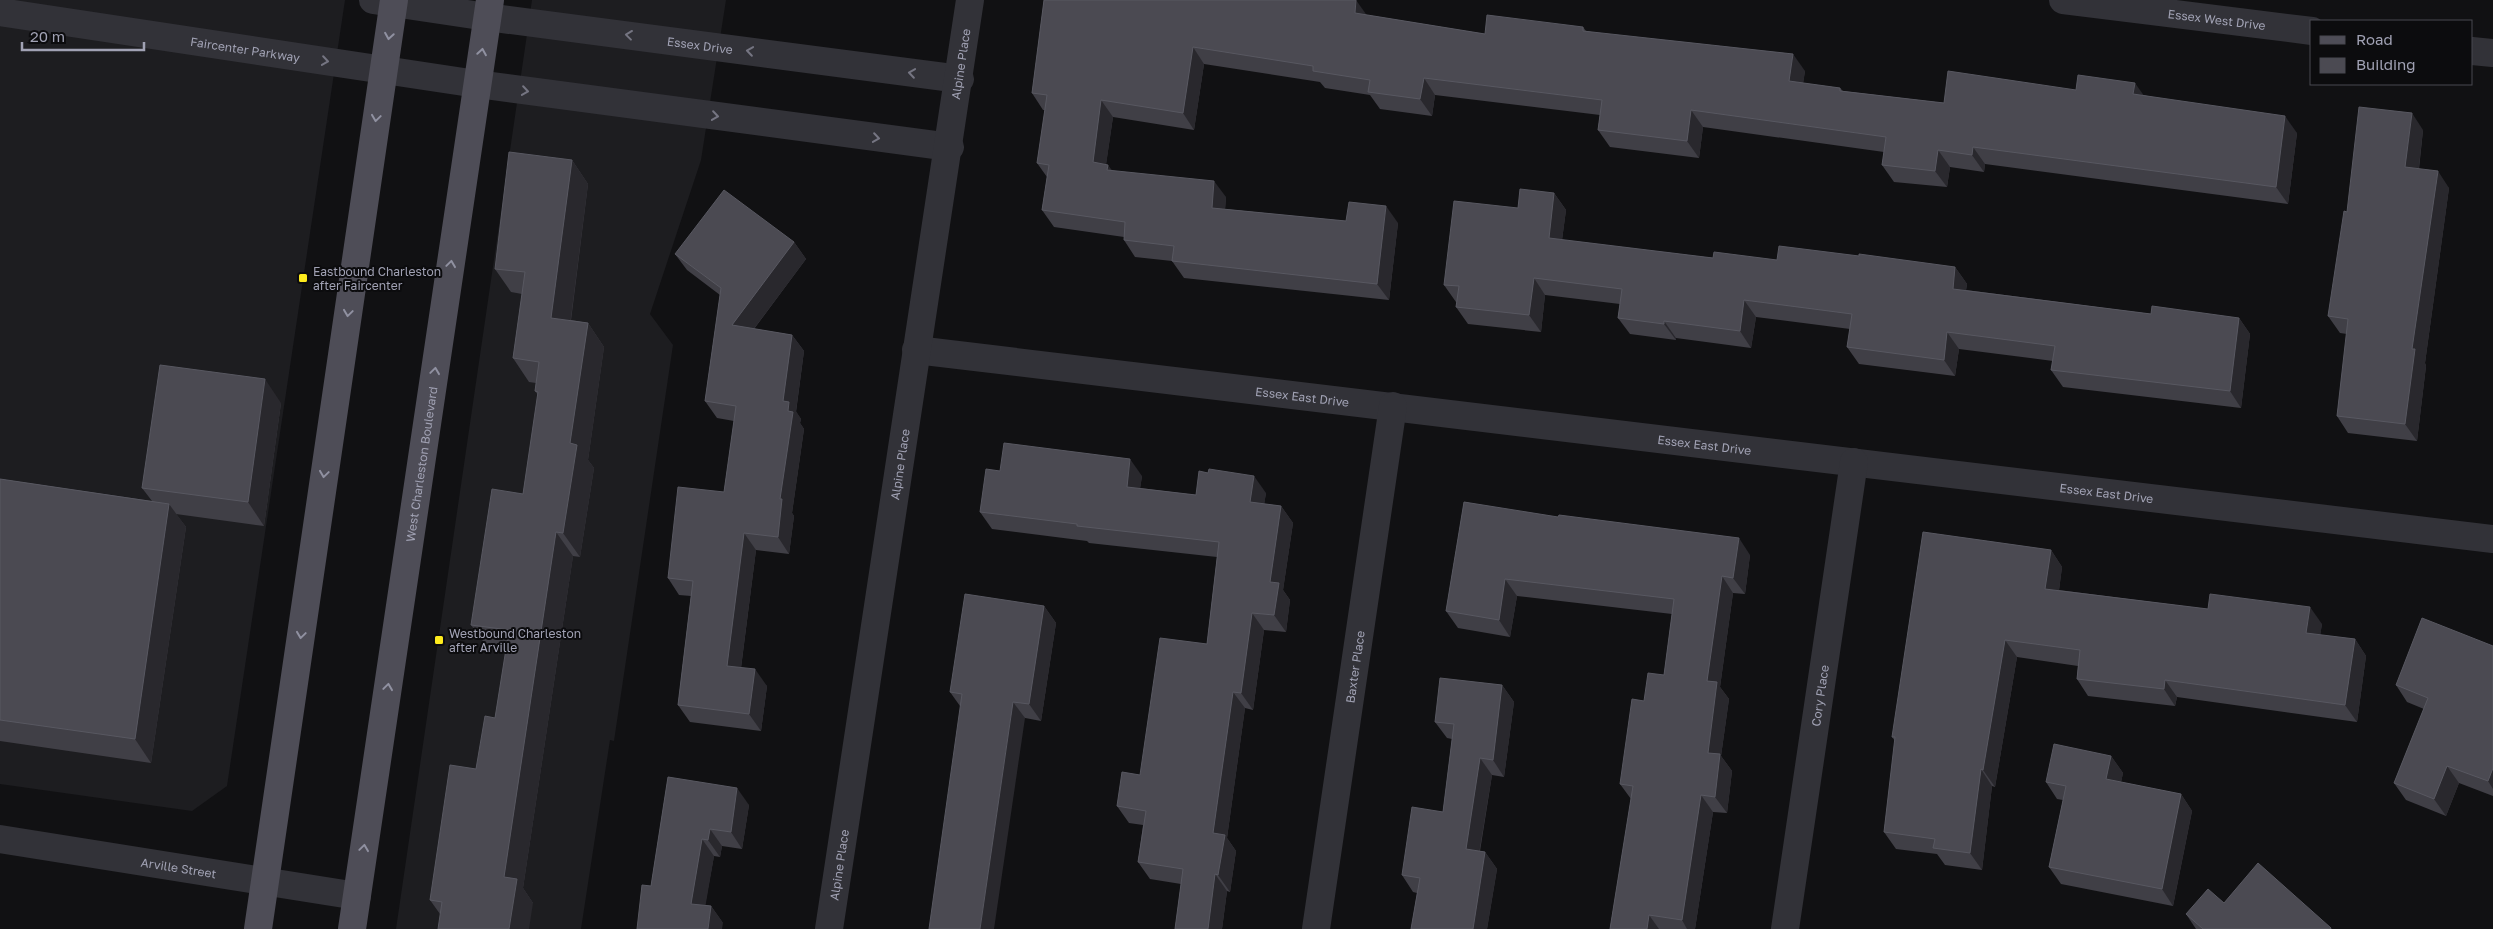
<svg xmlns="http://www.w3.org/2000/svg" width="2493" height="929" font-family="'Golos Text',sans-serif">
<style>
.built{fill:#1d1d20}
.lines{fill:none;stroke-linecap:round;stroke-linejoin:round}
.minor{stroke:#323238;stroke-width:28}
.tertiary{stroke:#323238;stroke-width:28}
.primary{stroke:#4e4d57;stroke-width:28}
.wall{fill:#403f46}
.shaded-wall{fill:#29282d}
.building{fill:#4b4a52;stroke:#585861}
.oneway{stroke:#757582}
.oneway2{stroke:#9091a1}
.poi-dot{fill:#feeb1d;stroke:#0c0c0e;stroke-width:2}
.labels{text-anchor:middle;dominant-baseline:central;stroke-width:4;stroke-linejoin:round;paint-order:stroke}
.street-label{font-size:12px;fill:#a1a2b4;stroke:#0c0c0e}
.poi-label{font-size:12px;fill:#a1a2b4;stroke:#0c0c0e;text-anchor:start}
</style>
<rect width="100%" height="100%" fill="#111113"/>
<!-- built -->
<g class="built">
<path d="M0,0h345l-118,786 -35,25 -192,-27z"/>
<path d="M532,0h194l-25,160 -51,154 23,31 -59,396 -4,-1 -29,189h-185z"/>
</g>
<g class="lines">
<!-- minor -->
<g class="minor">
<path id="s1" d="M373,0l114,17 473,62"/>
<path id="s2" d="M2063,0l249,31"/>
<path id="s3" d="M0,12l477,72 473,63"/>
<path d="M2472,51l21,2"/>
<path id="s4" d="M916,350l1577,189"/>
<path id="s5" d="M829,929l141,-929"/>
<path id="s6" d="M1316,929l77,-523"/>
<path id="s7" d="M1785,929l69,-467"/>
</g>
<!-- tertiary -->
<path class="tertiary" id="s8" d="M0,839l357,57"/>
<!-- primary -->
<g class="primary">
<path d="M258,929l136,-929"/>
<path id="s9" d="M352,929l138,-929"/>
</g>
</g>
<!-- wall -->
<g class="wall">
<path d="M1044,0l323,15 118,19 98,-7 3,4 219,40 -2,12 37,5 3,3 101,12 132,-13 68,5 153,38 -9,71 -303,-40 -1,8 -34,-5 -3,20 -53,-5 -12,-17 2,-13 -181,-25 -4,31 -89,-11 -12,-17 2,-15 -165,-20 -3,21 -52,-7 -10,-14 -45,-7 -5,-6 -116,-18 -10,66 -81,-13 -7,47 6,7 114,26 -1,12 121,12 52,2 -9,77 -205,-22 -12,-17 -37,-4 -11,-17v-3l-70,-10 -12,-17 5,-33 -10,-14 8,-53h-2l-11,-17z"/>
<path d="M2423,130l-4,39 30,19 -24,175 1,3 -9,75 -69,-8 -11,-17 10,-82 -7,-1 -12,-17 19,-104z"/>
<path d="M572,160l16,24 -17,136 17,3 16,24 -16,113 6,8 -14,89 -7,-1 -50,332 10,15 -93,11 -10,-14 46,-131 19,-51 11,-67 -18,-3 -17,-23 52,-131 15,-99 -3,-4 1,-8 -7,-1 -16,-24 9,-64 -11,-2 -16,-23z"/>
<path d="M1554,193l12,17 -4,30 151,18 242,9 12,17 -1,6 185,24 88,4 11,16 -9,74 -178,-21 -12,-17 2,-9 -94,-12 -4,27 -96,-12 -12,-17 3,-18 -94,-12 -5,31 -75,-10v2l-46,-6 -12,-16 2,-14 -75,-9 -4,37 -73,-8 -12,-17 1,-5h-1l-12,-17 74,-77z"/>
<path d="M794,242l12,17 -52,70 38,6 12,16 -8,61 5,7 -1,4 4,6 -12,84 2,3 -5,38 -33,-4 -15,118 26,18 -6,45 -71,-9 -12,-17 13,-109 -12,-1 -11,-17 56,-86 10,-71 -17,-3 -12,-17 15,-106 -33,-25 -12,-16z"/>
<path d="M281,403l-17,123 -88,-12 10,13 -35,236 -151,-22v-262l152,22 -10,-13z"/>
<path d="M1000,471l142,5 -2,12 56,7 70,-2 -2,11 17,2 12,17 -10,67 7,10 -4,32 -22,-2 -11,80 -8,-2 -18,130 9,13 -6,41 -3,-1 -5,38h-47l6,-45 -31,-5 -12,-17 5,-37 -14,-2 -12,-17 23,-31 67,-131 10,-87 -128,-14 -2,-2 -95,-12 -12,-17z"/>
<path d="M1464,502l286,53 -5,39 -12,-1 -13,94 9,12 -8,57 11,15 -5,42 -14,-1 -18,117h-85l21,-130 -11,-15 24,-83 20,-26 8,-61 -155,-18 -7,41 -52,-9 -12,-17z"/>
<path d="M2051,550l11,17 -3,23 263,34 -2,11 35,4 11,17 -9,66 -180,-25 -2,9 -87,-10 -11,-17 1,-13 -61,-9 -22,130 -3,-1 -10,84 -37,-5 -8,-11 -41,-5 -12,-17 11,-91 -3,-4z"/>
<path d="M1044,606l12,17 -15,98 -81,-15 -10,-14z"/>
<path d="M2493,646v150l-34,-13 -13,33 -40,-16 -12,-17 30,-74 -17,-7 -11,-17z"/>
<path d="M1502,685l12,17 -10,75 -12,-2 -12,76 5,1 12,17 -10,60h-76l6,-36 -4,-1 -11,-17 41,-63 9,-73 -5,-1 -12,-16z"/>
<path d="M2111,756l12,17 -2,9 60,12 11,17 -19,95 -112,-22 -12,-17 14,-67 -6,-1 -11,-17z"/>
<path d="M668,777l81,28 -7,44 -20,-3 -2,11 -6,-1 -9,49 6,1 12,17 -72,-37z"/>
<path d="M2224,903l107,25 1,1h-136l-10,-15z"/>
</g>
<!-- shaded-wall -->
<g class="shaded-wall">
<path d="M1356,0l12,17 -13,-4z"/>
<path d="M1193,47l11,17 -10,66 -11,-17z"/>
<path d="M1793,54l12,17 -4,27 -12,-17z"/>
<path d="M1424,78l11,17 -3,21 -12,-17z"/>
<path d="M2135,83l12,17 -14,-6z"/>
<path d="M1101,100l12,17 -9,62 -11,-17z"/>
<path d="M1691,110l12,17 -4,31 -12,-17z"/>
<path d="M2412,113l11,17 -6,54 -12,-17z"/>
<path d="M2285,116l12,17 -9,71 -12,-17z"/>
<path d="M1973,147l12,17 -1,8 -12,-17z"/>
<path d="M1938,150l12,17 -3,20 -12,-16z"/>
<path d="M572,160l16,24 -20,157 -17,-23z"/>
<path d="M1108,165l12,16 -13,-11z"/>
<path d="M2438,171l11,17 -24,175 1,3 -9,75 -12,-17 7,-75z"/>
<path d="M1214,181l12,16 -2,28 -12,-17z"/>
<path d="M1554,193l12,17 -6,45 -11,-17z"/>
<path d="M1386,206l12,17 -9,77 -12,-16z"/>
<path d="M794,242l12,17 -62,83 -12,-17z"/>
<path d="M1955,267l12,17 -3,21 -11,-16z"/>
<path d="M1534,278l11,17 -4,37 -12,-17z"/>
<path d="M1744,300l12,17 -5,31 -11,-17z"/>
<path d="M2239,318l11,16 -9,74 -11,-17z"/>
<path d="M1664,321l12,17v2l-12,-16z"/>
<path d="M588,323l16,24 -16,113 6,8 -14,89 -17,-24 7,-90z"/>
<path d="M1947,332l12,17 -4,27 -11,-16z"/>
<path d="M792,335l12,16 -8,60 5,8 -1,4 4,6 -12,84 2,3 -5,38 -11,-17 2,-38 3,-98z"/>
<path d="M265,379l16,24 -17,123 -16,-24z"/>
<path d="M1130,459l12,17 -4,28 -11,-17z"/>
<path d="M1254,476l12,17 -4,26 -12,-17z"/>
<path d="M169,504l17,23 -35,236 -16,-24z"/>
<path d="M1281,506l12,17 -10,67 7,10 -4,32 -12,-17 -4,-33z"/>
<path d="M556,532l17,24 -50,332 10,15 -4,26h-20l-5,-52z"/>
<path d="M744,533l12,17 -17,133 -12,-17z"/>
<path d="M1739,538l11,17 -5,39 -12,-16z"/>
<path d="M2051,550l11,17 -5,39 -12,-17z"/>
<path d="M1722,576l11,17 -13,94 9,12 -8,57 11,15 -5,42 -12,-16 -7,-44 -1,-72z"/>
<path d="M1505,579l12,17 -7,41 -11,-17z"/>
<path d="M1044,606l12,17 -15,98 -12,-17z"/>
<path d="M2310,607l12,17 -4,26 -12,-17z"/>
<path d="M1252,613l12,17 -11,80 -12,-17z"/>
<path d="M2355,639l11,17 -9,66 -12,-17z"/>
<path d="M2005,640l12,17 -22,130 -12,-17z"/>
<path d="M755,669l12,17 -6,45 -12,-17z"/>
<path d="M2165,680l12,17 -2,9 -11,-17z"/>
<path d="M1502,685l12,17 -10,75 -11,-17z"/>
<path d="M1233,692l12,16 -18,130 9,13 -6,41 -12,-17 -5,-42z"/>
<path d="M1013,702l12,16 -31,211h-14z"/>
<path d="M2111,756l12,17 -5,23 -12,-17z"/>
<path d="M1480,758l12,17 -15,91 -11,-17z"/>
<path d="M2447,766l12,17 -13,33 -12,-17z"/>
<path d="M2493,768v21l-5,-8z"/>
<path d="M1981,769l11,17 -10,84 -12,-17z"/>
<path d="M737,788l12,17 -7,44 -11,-17z"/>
<path d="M2181,794l11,17 -19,95 -11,-17z"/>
<path d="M1701,795l12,17 -18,117h-8l-5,-9z"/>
<path d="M710,829l12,17 -2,11 -12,-17z"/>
<path d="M702,839l12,17 -11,64 -12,-16z"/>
<path d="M1485,852l12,17 -10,60h-14z"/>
<path d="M1215,874l12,17 -5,38h-14z"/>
<path d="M711,906l12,17 -1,6h-14z"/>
<path d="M1649,915l10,14h-12z"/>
</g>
<!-- building -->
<g class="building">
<path d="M1044,0h312l-1,13 130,21 2,-19 96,12v4l210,23 -4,27 51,7v3l104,12 4,-32 128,19 2,-15 57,8 -2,11 152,22 -9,71 -303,-40 -1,8 -34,-5 -3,21 -53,-6 4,-28 -195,-27 -4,31 -89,-11 4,-30 -178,-22 -4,21 -52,-7 2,-12 -57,-9v-5l-120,-19 -10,66 -82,-13 -8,62 15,3 -1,5 107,11 -2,27 134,13 3,-19 37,4 -9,78 -205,-23 2,-15 -50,-6 1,-18 -83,-12 7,-45 -12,-2 10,-68 -15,-2z"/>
<path d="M2359,107l53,6 -7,54 33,4 -26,178h3l-10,75 -68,-8 11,-97 -20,-3 16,-105 3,1z"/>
<path d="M509,152l63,8 -21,158 37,5 -18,120 7,2 -14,88 -7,-1 -52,345 13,2 -8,50h-71l4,-27 -12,-2 20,-135 26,4 9,-53 10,2 14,-88 -38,-5 21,-136 31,5 15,-102 -3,-1 4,-29 -26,-4 12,-86 -30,-3z"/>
<path d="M1520,189l34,4 -5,45 164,20 1,-6 63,8 2,-14 80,10v-2l96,13 -2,22 198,25 1,-8 87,12 -9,73 -179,-21 4,-24 -108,-14 -3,28 -97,-13 5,-33 -108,-14 -4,31 -76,-10v3l-46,-6 4,-29 -88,-11 -5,37 -73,-8 3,-21 -15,-1 10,-84 64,7z"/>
<path d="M724,190l70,52 -62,83 60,10 -9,66 6,1 -1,9 5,1 -13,87h2l-4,38 -34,-4 -17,133 28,3 -6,45 -71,-9 15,-124 -25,-3 10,-91 46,5 12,-86 -31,-5 16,-113 -46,-34z"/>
<path d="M160,365l105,14 -17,123 -106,-14z"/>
<path d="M1004,443l126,16 -3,28 69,8 3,-24 9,2 1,-4 45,7 -4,26 31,4 -11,76 9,1 -5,32 -22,-2 -11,80 -8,-1 -20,141 12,2 -7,40 -3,-1 -7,55h-33l8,-60 -45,-7 8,-51 -29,-5 5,-34 18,3 20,-137 47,6 12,-102 -142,-16v-2l-97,-12 6,-43 14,2z"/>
<path d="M0,479l169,25 -34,235 -135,-19z"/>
<path d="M1464,502l94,15 1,-2 180,23 -6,40 -11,-2 -15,105 10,1 -9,71 12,1 -5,43 -14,-2 -19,125 -33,-5 -2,14h-37l23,-143 -13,-2 12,-85 12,2 4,-28 16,2 10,-76 -169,-20 -6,41 -53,-9z"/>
<path d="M1923,532l128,18 -6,39 163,20 2,-15 100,13 -4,26 49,6 -10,66 -180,-25 -1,9 -87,-10 3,-29 -75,-10 -22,130 -2,-1 -11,84 -37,-5 2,-9 -51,-7 11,-95h-3z"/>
<path d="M965,594l79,12 -15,98 -16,-2 -33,227h-51l33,-235 -12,-2z"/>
<path d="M2422,618l71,28v122l-5,13 -41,-15 -13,33 -40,-16 34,-85 -32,-13z"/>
<path d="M1440,678l62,7 -9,75 -13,-2 -14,91 19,3 -12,77h-62l9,-51 -18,-3 10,-68 31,5 11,-88 -19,-2z"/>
<path d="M2054,744l57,12 -5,23 75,15 -19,95 -113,-22 17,-81 -20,-4z"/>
<path d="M668,777l69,11 -6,44 -21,-3 -2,11 -6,-1 -11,65 20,2 -3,23h-71l5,-44 9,1z"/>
<path d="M2258,863l73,65 -1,1h-127l-17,-15 22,-25 16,14z"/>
</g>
<!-- one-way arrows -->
<defs><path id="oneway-chevron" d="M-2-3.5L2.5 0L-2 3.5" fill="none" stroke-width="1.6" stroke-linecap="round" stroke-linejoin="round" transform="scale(1.25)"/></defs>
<g class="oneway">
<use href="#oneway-chevron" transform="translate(629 35) rotate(-173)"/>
<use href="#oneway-chevron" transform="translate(750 51) rotate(-172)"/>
<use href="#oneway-chevron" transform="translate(325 61) rotate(8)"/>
<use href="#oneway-chevron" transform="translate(912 73) rotate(-172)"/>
<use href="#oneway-chevron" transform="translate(525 91) rotate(8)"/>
<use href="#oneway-chevron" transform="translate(715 116) rotate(8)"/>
<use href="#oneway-chevron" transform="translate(876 138) rotate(8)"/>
</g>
<g class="oneway2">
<use href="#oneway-chevron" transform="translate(389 36) rotate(99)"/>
<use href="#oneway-chevron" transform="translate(482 52) rotate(-81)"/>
<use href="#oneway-chevron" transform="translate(376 118) rotate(98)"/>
<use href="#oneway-chevron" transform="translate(451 264) rotate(-82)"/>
<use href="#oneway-chevron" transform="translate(348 313) rotate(98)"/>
<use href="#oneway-chevron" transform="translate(435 371) rotate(-82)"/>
<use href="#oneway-chevron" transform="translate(324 474) rotate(98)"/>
<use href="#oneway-chevron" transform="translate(301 635) rotate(98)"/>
<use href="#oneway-chevron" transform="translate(388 687) rotate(-82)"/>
<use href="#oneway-chevron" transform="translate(364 848) rotate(-82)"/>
</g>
<!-- markers -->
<g class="poi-dot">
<rect x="298" y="273" width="10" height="10" rx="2.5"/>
<rect x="434" y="635" width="10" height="10" rx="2.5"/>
</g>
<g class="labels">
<!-- street labels -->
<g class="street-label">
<text stroke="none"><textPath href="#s2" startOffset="155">Essex West Drive</textPath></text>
<text stroke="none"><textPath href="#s1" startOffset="330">Essex Drive</textPath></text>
<text stroke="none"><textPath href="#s3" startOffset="248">Faircenter Parkway</textPath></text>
<text stroke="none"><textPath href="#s5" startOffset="875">Alpine Place</textPath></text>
<text stroke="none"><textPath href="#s4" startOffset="389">Essex East Drive</textPath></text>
<text stroke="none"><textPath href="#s4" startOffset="794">Essex East Drive</textPath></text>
<text stroke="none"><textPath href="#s5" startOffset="470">Alpine Place</textPath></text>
<text stroke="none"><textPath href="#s9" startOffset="470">West Charleston Boulevard</textPath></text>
<text stroke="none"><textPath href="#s4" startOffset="1199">Essex East Drive</textPath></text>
<text stroke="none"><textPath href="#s6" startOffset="265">Baxter Place</textPath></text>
<text stroke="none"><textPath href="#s7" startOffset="236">Cory Place</textPath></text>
<text stroke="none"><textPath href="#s5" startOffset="65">Alpine Place</textPath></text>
<text stroke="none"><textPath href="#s8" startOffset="181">Arville Street</textPath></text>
</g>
<!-- poi labels -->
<g class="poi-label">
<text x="313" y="271">Eastbound Charleston<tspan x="313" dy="14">after Faircenter</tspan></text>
<text x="449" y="633">Westbound Charleston<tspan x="449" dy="14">after Arville</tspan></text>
</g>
</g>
<!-- legend -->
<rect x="2310" y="20" width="162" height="65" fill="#0c0c0e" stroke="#484850"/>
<rect x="2320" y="36" width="25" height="8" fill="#4e4d57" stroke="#484850"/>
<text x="2356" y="45" font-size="15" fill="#a1a2b4">Road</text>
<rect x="2320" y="58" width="25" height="15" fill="#4b4a52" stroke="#484850"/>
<text x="2356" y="70" font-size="15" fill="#a1a2b4">Building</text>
<!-- scale -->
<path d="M22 42v8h122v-8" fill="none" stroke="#a1a2b4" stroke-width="2.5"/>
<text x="30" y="42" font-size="15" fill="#a1a2b4" stroke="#0c0c0e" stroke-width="4" paint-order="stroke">20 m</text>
</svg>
